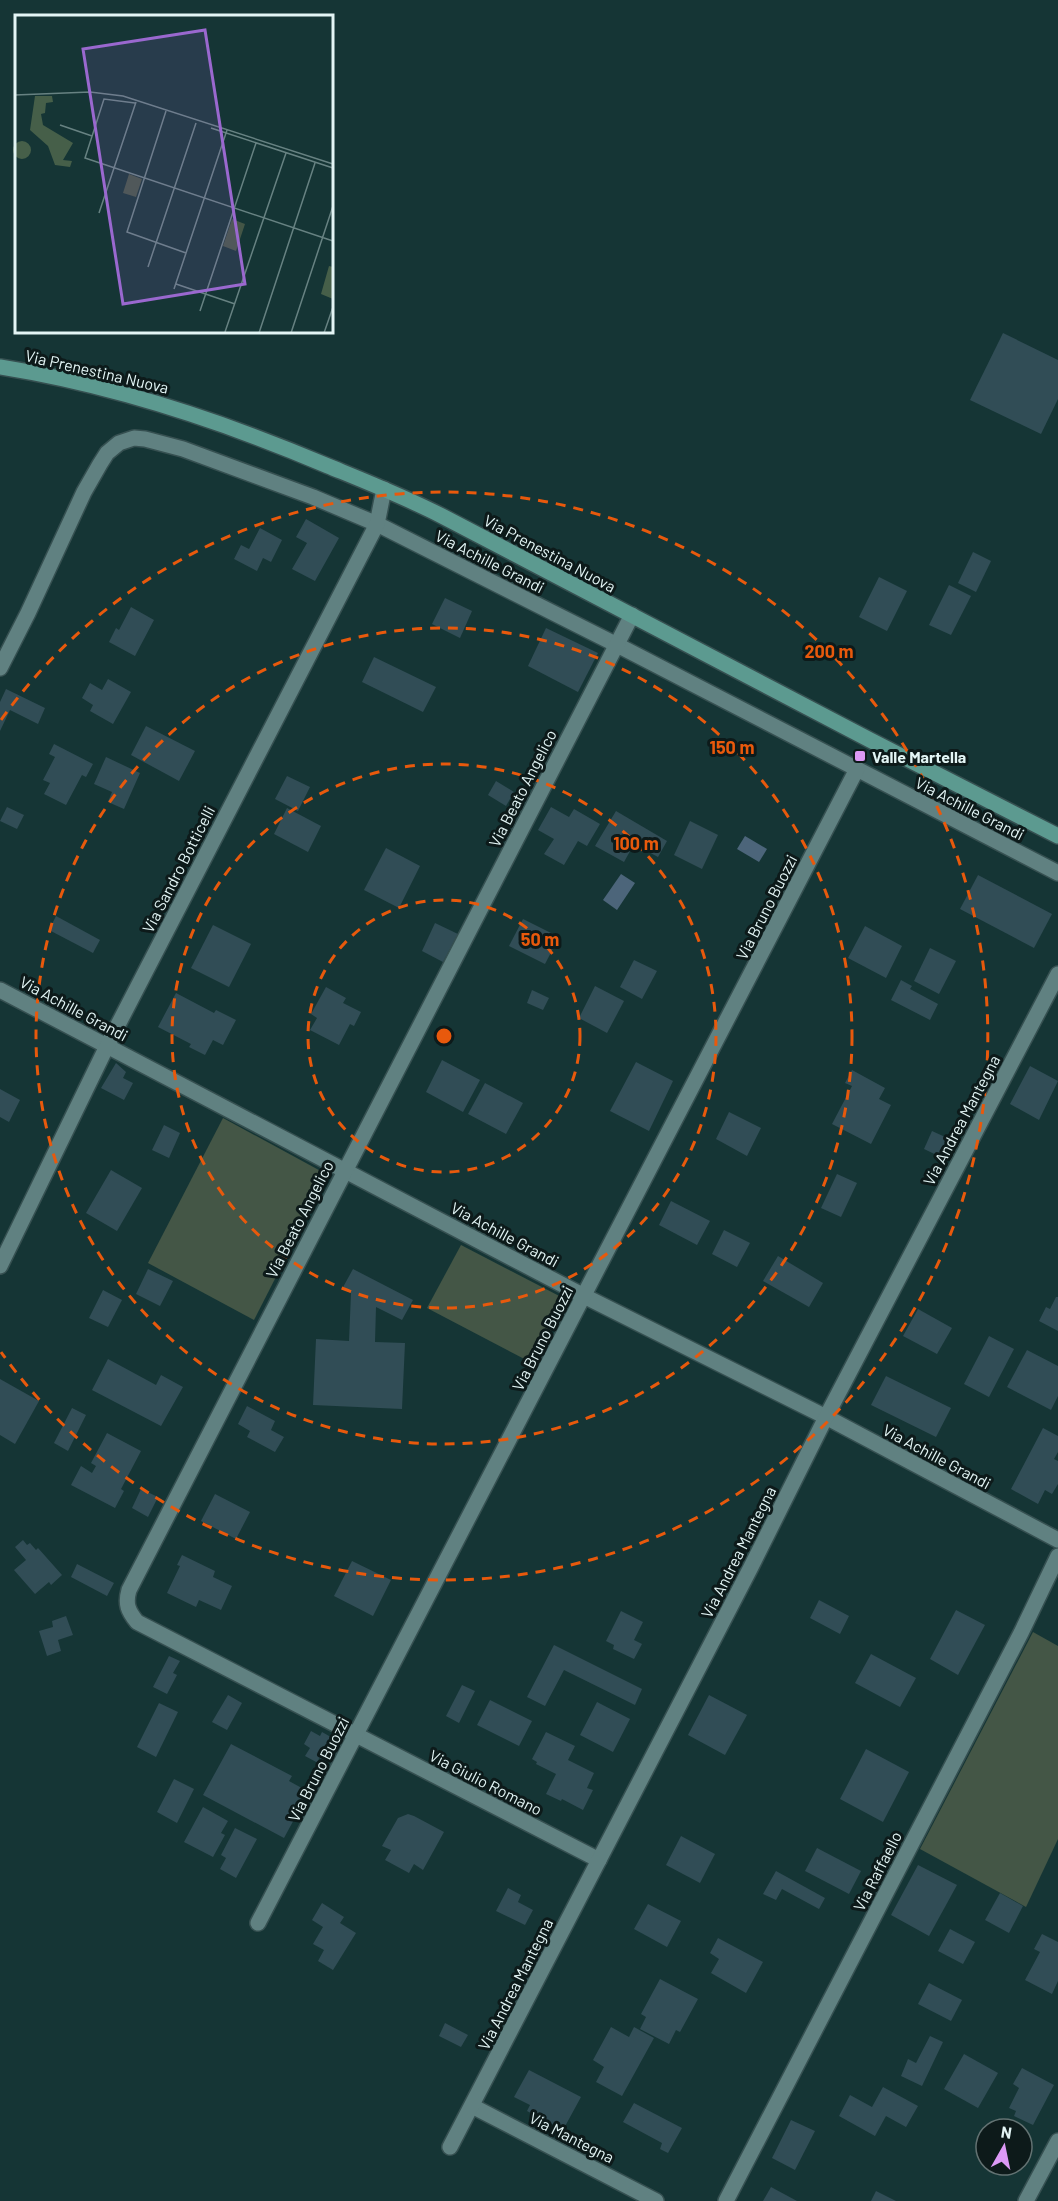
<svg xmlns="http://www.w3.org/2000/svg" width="1058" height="2201" font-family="Barlow,sans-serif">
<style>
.green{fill:#445646}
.water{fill:#4c657a}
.building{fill:#314d56}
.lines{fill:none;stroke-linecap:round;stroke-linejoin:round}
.street-casing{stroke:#365051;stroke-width:18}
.secondary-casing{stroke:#365051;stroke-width:18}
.street{stroke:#608181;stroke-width:15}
.secondary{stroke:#5c9a90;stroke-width:15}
.ring{fill:none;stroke:#e8590c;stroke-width:3;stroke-dasharray:10 8}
.poi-dot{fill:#dc99f5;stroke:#0d1a1a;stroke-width:2}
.labels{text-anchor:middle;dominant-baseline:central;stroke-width:6;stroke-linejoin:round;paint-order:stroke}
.street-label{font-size:16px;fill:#e3f5f5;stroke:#0d1a1a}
.poi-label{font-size:16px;font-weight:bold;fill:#e3f5f5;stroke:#0d1a1a;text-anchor:start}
.inset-road{fill:none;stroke:#678282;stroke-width:1.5}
.view{fill:#9a68cf;fill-opacity:0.15;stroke:#9a68cf;stroke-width:3}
.inset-edge{fill:none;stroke:#e3f5f5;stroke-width:3}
.centre{fill:#e8590c;stroke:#0d1a1a;stroke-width:3}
.ring-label{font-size:18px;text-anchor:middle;font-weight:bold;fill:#e8590c;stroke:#0d1a1a;stroke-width:6;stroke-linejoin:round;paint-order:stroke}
</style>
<rect width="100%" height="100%" fill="#153535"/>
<!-- green -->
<g class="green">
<path d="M223,1118l105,57 -74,145 -106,-57z"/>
<path d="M461,1245l106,55 -33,64 -107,-56z"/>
<path d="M1033,1632l25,14v193l-32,68 -106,-58z"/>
</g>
<!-- water -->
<g class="water">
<path d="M745,836l22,13 -8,13 -22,-13z"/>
<path d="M621,874l14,9 -18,27 -14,-10z"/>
</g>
<!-- building -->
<g class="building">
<path d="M1003,333l55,27v39l-17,35 -71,-34z"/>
<path d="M306,519l33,19 -24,43 -23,-12 15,-26 -11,-6z"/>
<path d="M260,528l22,12 -11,22 -8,-4 -6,13 -23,-12 7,-14 8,4z"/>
<path d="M973,552l18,9 -15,31 -18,-9z"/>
<path d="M879,577l28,14 -20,40 -28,-14z"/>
<path d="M949,585l22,11 -20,39 -22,-10z"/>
<path d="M445,598l27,13 -12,27 -28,-14z"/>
<path d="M131,607l23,13 -19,36 -26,-14 7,-14 3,2z"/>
<path d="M546,628l52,25 -20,39 -50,-26z"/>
<path d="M374,657l62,30 -13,25 -61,-30z"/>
<path d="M108,679l23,13 -18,32 -23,-13 3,-6 -11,-7 8,-15 12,7z"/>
<path d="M6,689l39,19 -7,16 -28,-14 -10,21v-29z"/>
<path d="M146,726l49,25 -16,30 -48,-26z"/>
<path d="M54,744l39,20 -7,13 -4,-2 -16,30 -22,-11 6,-11 -7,-3 12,-23 -6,-3z"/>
<path d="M106,757l34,16 -16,36 -16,-7 4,-10 -18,-8z"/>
<path d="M287,776l23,11 -12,24 -23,-12z"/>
<path d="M496,781l18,11 -8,14 -18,-11z"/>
<path d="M7,807l17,8 -7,14 -17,-8z"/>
<path d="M551,807l18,10 5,-8 26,15 -13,22 -9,-5 -14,24 -20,-11 10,-15 -16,-9z"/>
<path d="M287,808l34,18 -13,26 -34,-18z"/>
<path d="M616,811l51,30 -9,16 -24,-13 -10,18 -29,-16z"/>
<path d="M690,821l28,14 -16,34 -28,-14z"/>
<path d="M386,848l34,18 -21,42 -35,-18z"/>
<path d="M978,875l74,39 -18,34 -74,-39z"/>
<path d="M56,916l44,24 -7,13 -44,-23z"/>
<path d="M523,919l36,18 -14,27 -36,-18z"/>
<path d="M435,923l23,11 -15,28 -21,-11z"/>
<path d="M213,925l38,19 -22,43 -38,-19z"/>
<path d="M865,926l37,20 -16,32 -38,-20z"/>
<path d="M930,948l26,13 -17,33 -25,-13z"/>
<path d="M634,960l23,11 -15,28 -22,-12z"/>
<path d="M901,980l11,6 -2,3 28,15 -8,16 -39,-20z"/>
<path d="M595,986l29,15 -17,32 -28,-15z"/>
<path d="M326,987l20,11 -3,5 18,9 -7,14 -4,-2 -11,21 -29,-15 7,-12 -6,-4z"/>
<path d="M532,990l17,8 -6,12 -16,-7z"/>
<path d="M176,993l38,20 2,-3 20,10 -13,25 -10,-5 -8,15 -16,-8 2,-3 -33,-17z"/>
<path d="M442,1060l38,20 -17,32 -37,-20z"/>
<path d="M636,1062l37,19 -24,50 -39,-20z"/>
<path d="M116,1063l10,9 -3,6 10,5 -9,17 -23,-12z"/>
<path d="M1030,1066l28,15 -19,39 -29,-16z"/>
<path d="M852,1070l33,18 -6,11 12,6 -20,39 -39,-20 20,-38 -7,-3z"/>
<path d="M485,1083l38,20 -17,31 -38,-20z"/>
<path d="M0,1089l20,11 -11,22 -9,-5z"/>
<path d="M729,1112l32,16 -14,28 -31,-17z"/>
<path d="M164,1125l16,8 -11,25 -17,-8z"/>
<path d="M932,1131l22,10 -9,18 -21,-10z"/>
<path d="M111,1170l31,18 -25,43 -31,-18z"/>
<path d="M837,1174l20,9 -16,34 -20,-9z"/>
<path d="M671,1201l39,20 -13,24 -38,-20z"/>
<path d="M724,1230l26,13 -13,24 -25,-13z"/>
<path d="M778,1256l45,27 -14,24 -46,-26z"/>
<path d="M148,1269l25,12 -13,25 -24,-12z"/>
<path d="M353,1269l60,31 -11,20 -26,-13 -1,35 30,1 -3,66 -89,-4 3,-66 33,2 2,-48 -9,-4z"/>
<path d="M103,1290l19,10 -14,27 -19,-9z"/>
<path d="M1056,1297h2v34l-19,-10 7,-14 4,2z"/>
<path d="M918,1309l34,19 -15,26 -34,-18z"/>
<path d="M989,1336l25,13 -25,48 -25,-13z"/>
<path d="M1027,1350l31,16v30l-7,14 -44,-23z"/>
<path d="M108,1359l48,26 5,-10 22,12 -22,39 -69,-36z"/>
<path d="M886,1376l65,32 -15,29 -65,-32z"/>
<path d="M0,1379l39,22 -24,43 -15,-9z"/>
<path d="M247,1406l28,15 -4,9 13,7 -9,15 -28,-15 3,-6 -12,-7z"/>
<path d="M72,1408l14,7 -18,36 -14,-8z"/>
<path d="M1043,1428l15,8v16l-4,7 4,2v23l-6,10 -7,-4 -7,14 -27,-15z"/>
<path d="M107,1433l34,18 -20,38 3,2 -9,17 -44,-23 10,-19 11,7 4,-7 -5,-3z"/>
<path d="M141,1489l17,8 -10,20 -16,-9z"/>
<path d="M215,1494l35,18 -14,27 -35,-18z"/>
<path d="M23,1540l4,5 3,-2 6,7 2,-2 24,27 -11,10 -2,-3 -14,12 -21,-24 12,-10 -11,-13z"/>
<path d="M182,1555l33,16 -2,6 19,9 -11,24 -22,-10 -3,7 -29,-14 13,-27 -3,-1z"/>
<path d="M352,1561l39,19 -18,36 -39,-20z"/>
<path d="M77,1564l37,19 -7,13 -36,-19z"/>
<path d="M819,1600l30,16 -9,18 -30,-16z"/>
<path d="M956,1610l29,15 -27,50 -28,-16z"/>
<path d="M621,1611l22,11 -9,18 8,4 -8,15 -21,-10 1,-4 -8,-4z"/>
<path d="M66,1616l7,19 -15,5 3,11 -14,5 -8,-25 14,-4 -1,-6z"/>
<path d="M554,1645l88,44 -7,16 -71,-35 -19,36 -18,-9z"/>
<path d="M871,1654l45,24 -16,29 -45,-24z"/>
<path d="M169,1656l11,5 -7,12 4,2 -10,19 -14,-7z"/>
<path d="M462,1685l13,6 -16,32 -13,-7z"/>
<path d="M228,1695l14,8 -15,27 -15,-8z"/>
<path d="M709,1695l38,20 -22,40 -37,-20z"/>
<path d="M490,1700l42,21 -13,25 -42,-21z"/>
<path d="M597,1702l33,17 -17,33 -33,-17z"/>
<path d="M159,1703l19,9 -22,45 -19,-10z"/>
<path d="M311,1731l9,5 2,-4 16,9 -11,21 -8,-4 -1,5 -13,-7 5,-8 -6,-4z"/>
<path d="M546,1732l29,14 -7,14 26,13 -7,15 6,2 -10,20 -21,-11 -1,2 -15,-7 10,-20 -20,-10 1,-2 -5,-3z"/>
<path d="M231,1744l61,32 -3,5 20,11 -25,46 -81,-43z"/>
<path d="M866,1749l43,23 -26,50 -43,-23z"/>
<path d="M174,1779l20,10 -17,34 -20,-11z"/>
<path d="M203,1807l25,14 -7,12 4,2 -12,22 -29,-15z"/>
<path d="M408,1814l6,2 30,16 -21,38 -9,-6 -5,9 -24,-13 6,-10 -9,-4 16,-28z"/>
<path d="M235,1828l22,11 -21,39 -16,-9 6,-11 -5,-3z"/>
<path d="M681,1836l34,18 -15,29 -34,-18z"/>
<path d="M817,1848l44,23 -12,23 -44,-23z"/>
<path d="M918,1865l39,20 -28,51 -38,-21z"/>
<path d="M776,1871l49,27 -6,11 -37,-20 -6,11 -13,-6z"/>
<path d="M508,1888l13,7 -3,7 15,8 -8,15 -29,-14z"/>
<path d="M1000,1893l23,13 -14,27 -24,-13z"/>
<path d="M322,1903l22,14 -4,6 16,10 -23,37 -15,-9 6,-11 -11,-6 10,-17 -11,-7z"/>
<path d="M648,1904l33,17 -14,26 -33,-18z"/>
<path d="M950,1929l25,13 -12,22 -25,-13z"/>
<path d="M1042,1934l16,8v39l-6,13 -27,-14 15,-28 -6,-3z"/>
<path d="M718,1938l45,24 -17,31 -35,-20 8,-14 -9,-6z"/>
<path d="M660,1979l38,20 -18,33 -4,-2 -7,14 -29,-15 6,-12 -5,-3z"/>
<path d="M929,1983l33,17 -11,21 -33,-17z"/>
<path d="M445,2023l23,12 -7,12 -22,-11z"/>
<path d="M611,2027l18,10 5,-10 20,11 -32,58 -26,-14 8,-15 -11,-7z"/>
<path d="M930,2036l13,6 -21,44 -21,-10 7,-17 8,4z"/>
<path d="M964,2054l34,19 -20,35 -34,-19z"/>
<path d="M1022,2068l32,17 -21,40 -19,-9 2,-5 -7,-3 10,-20 -6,-4z"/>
<path d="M529,2070l52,27 -18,33 -36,-19 3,-6 -16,-8z"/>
<path d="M883,2087l35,19 -12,21 -20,-11 -11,20 -36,-20 11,-21 22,12z"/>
<path d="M634,2103l48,25 -14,25 -8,-4 2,-6 -39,-21z"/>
<path d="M791,2120l24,11 -20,39 -23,-12z"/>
<path d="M771,2187l26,14h-34z"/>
<path d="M876,2191l20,10h-25z"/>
</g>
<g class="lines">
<!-- street casing -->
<g class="street-casing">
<g id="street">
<path d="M0,668l28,-55 56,-121 16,-28 7,-11 12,-10 15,-5 11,1 38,10 130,48 64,27 248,125 433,224"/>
<path d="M0,990l584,306 242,121 232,123"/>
<path d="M0,1266l107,-220 270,-522 7,-35"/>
<path d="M599,1860l-462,-238c-9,-11 -12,-18 -8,-32l503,-975"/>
<path d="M258,1923l599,-1154"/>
<path d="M472,2106l184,95"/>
<path d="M450,2147l301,-580 75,-150 232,-443"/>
<path d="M726,2201l295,-568 37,-77"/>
<path d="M1026,2201l32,-60"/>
</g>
</g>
<!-- secondary casing -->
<g class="secondary-casing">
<path id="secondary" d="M0,367c114,18 222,54 328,99 39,16 77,31 114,50l428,224 188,96"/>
</g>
<!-- street -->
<use href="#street" class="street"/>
<!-- secondary -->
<use href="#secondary" class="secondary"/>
</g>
<!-- distance rings -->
<g class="ring">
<circle cx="444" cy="1036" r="136"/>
<circle cx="444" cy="1036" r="272"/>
<circle cx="444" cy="1036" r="408"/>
<path d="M1 720A544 544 0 1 1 1 1352"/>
</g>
<!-- markers -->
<rect class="poi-dot" x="854" y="750" width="12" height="12" rx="3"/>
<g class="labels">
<!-- street labels -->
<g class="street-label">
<text transform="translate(97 371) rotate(13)">Via Prenestina Nuova</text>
<text transform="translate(550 553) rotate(28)">Via Prenestina Nuova</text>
<text transform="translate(490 561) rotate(27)">Via Achille Grandi</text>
<text transform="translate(522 788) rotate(-63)">Via Beato Angelico</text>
<text transform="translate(970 808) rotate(27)">Via Achille Grandi</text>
<text transform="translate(178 869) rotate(-63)">Via Sandro Botticelli</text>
<text transform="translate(766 907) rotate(-63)">Via Bruno Buozzi</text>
<text transform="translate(74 1008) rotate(28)">Via Achille Grandi</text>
<text transform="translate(961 1120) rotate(-62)">Via Andrea Mantegna</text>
<text transform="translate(299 1219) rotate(-63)">Via Beato Angelico</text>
<text transform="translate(505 1234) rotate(28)">Via Achille Grandi</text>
<text transform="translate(542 1338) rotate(-63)">Via Bruno Buozzi</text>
<text transform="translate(937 1456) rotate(28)">Via Achille Grandi</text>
<text transform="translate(738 1552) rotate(-63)">Via Andrea Mantegna</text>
<text transform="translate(318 1769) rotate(-63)">Via Bruno Buozzi</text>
<text transform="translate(486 1782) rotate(27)">Via Giulio Romano</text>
<text transform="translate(877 1871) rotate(-63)">Via Raffaello</text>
<text transform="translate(515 1984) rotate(-63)">Via Andrea Mantegna</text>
<text transform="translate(572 2137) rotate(27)">Via Mantegna</text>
</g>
<!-- poi labels -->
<g class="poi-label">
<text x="872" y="756">Valle Martella</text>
</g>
</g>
<!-- overview -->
<g transform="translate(15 15)">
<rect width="318" height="318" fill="#153535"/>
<path d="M114,159l13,5 -6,18 -13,-4zM217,204l13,5 -9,27 -13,-5z" fill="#445646"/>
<path d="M20,81h17l1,6 -7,1 -1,10 -4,1 2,11 30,18 -10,17 9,1 -2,6 -15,-2 -7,-19 -18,-16zM-2 135a9 9 0 1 1 18 0a9 9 0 1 1-18 0ZM314,251l4,1v32l-12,-5z" fill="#465f49"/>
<path class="inset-road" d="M0,80l75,-3 33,4 210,68M120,88l-31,-4 -19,59 248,83M151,96l-39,121 59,21M45,110l32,11M196,113l122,40M84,198l37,-111M133,252l48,-144M161,269l59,20M159,274l53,-159M185,296l56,-168M210,317l61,-179M244,318l56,-170M276,318l42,-127M309,318l9,-26"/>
<path class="view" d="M190,15l40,254 -122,20 -40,-255z"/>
<rect width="318" height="318" class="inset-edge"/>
</g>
<circle cx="444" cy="1036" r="9" class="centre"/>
<g class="ring-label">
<text x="829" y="658">200 m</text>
<text x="732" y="754">150 m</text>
<text x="636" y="850">100 m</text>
<text x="540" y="946">50 m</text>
</g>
<!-- north arrow -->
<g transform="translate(1004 2147) rotate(9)"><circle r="28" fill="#0d1a1a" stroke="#637272" stroke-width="1.5"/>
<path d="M0-4.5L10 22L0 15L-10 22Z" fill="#dc99f5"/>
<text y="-9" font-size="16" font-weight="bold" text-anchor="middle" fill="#e3f5f5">N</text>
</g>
</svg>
